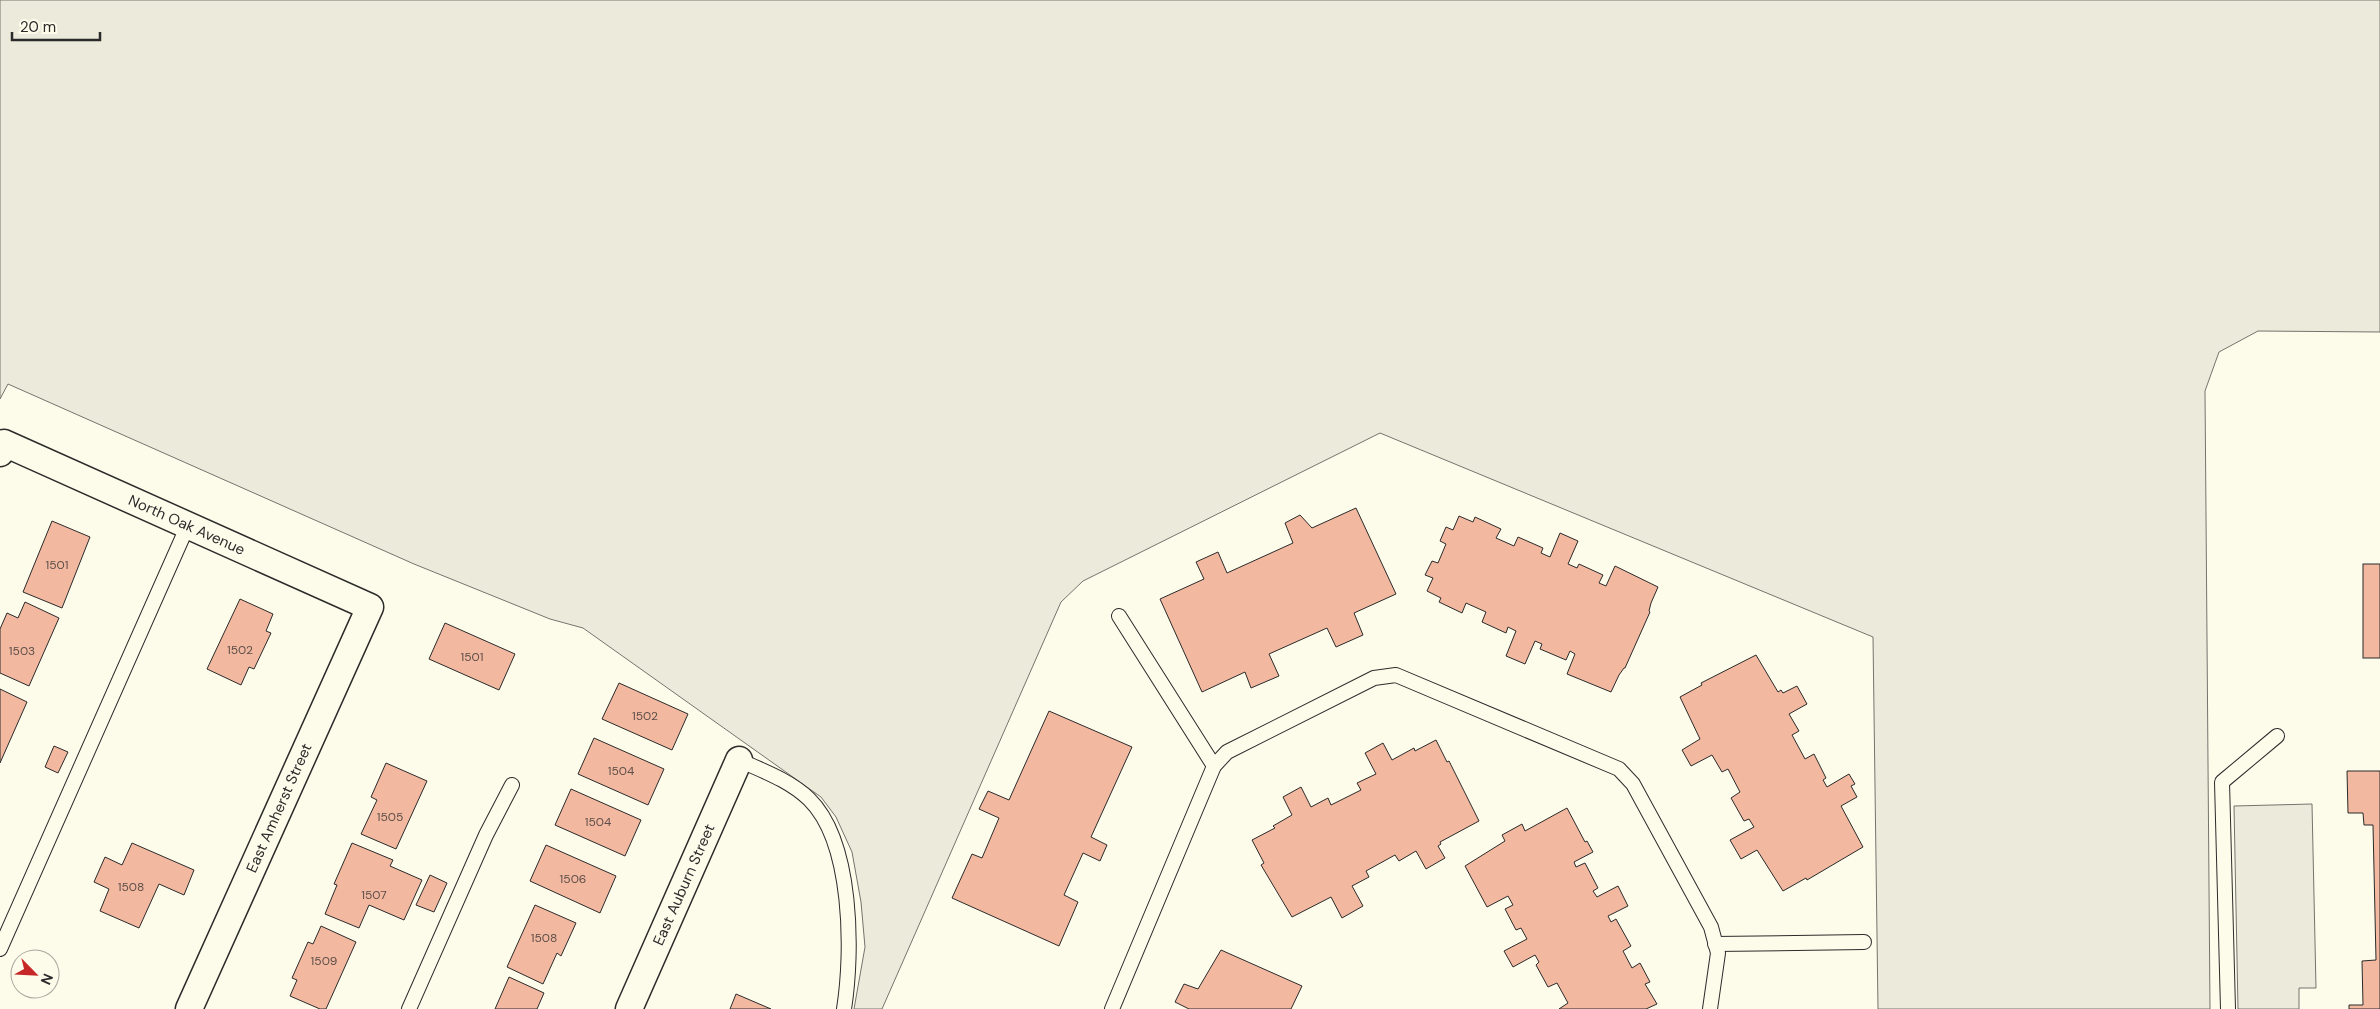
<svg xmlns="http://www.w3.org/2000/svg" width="2380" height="1009" font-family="'DM Sans',sans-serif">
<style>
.green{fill:#ecebdb;stroke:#74746e}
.parking{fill:#eceadb;stroke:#74746e}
.building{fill:#f2b8a0;stroke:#2b2b2b}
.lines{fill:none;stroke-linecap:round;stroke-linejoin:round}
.service-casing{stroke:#2b2b2b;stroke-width:16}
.minor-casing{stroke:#2b2b2b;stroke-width:29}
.service{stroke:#fdfbea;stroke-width:14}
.minor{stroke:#fdfbea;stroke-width:26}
.labels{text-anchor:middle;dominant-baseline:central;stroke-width:4;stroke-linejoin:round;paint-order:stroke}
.number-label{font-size:12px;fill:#5d4e48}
.street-label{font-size:15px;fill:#2b2b2b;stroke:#fdfbea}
</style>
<rect width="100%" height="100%" fill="#fdfbea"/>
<!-- green -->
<path class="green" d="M0,0h2380v332l-122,-1 -39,21 -14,39 5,618h-332l-5,-372 -493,-204 -297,148 -22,21 -179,407h-28l11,-62 -4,-45 -9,-50 -16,-35 -15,-20 -238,-169 -33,-9 -136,-55 -406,-180 -8,15z"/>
<!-- parking -->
<path class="parking" d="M2312,804l4,184h-17v21h-61l-4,-203z"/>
<!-- building -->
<g class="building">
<path d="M1356,508l40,86 -42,19 9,22 -27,12 -9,-19 -58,26 10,22 -28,12 -6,-16 -43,20 -42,-93 44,-20 -8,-17 22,-10 9,21 66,-30 -8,-20 15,-8 12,13z"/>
<path d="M1459,516l14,6 2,-5 26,12 -5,9 18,8 4,-9 25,11 -2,5 9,4 10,-24 18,8 -10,23 9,4 2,-4 24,11 -4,8 7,3 9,-20 43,21 -7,16 -2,8 1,1 -25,56h-1l-5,7 -8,17 -44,-18 8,-20 -5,-3 -4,9 -26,-11 2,-5 -7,-3 -10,23 -19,-8 10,-25 -8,-4 -2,6 -24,-11 4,-10 -20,-9 -4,10 -23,-11 2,-4 -14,-7 6,-13 -8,-3 7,-14 6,2 8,-19 -6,-3 6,-14 7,3z"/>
<path d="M52,521l38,16 -28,71 -39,-16z"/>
<rect x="2363" y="564" width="17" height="94"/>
<path d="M240,599l33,15 -7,17 5,2 -17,36 -5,-2 -8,18 -34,-16z"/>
<path d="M25,602l34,16 -30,68 -29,-13v-44l7,-16 11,5z"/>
<path d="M445,623l70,31 -16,36 -70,-31z"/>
<path d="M1756,655l22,37 3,-2 2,3 14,-7 10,18 -18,10 10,17 -7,4 13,24 9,-5 12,24 -3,2 4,7 22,-13 6,10 -4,2 6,11 -16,9 22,41 -56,33 -1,-2 -23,13 -26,-41 -16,9 -11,-19 24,-13 -5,-8 -5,2 -13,-23 9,-6 -12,-23 -6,3 -10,-17 -21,11 -9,-16 18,-11 -20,-42 22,-12 -1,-2z"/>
<path d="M619,683l69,31 -16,36 -70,-31z"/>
<path d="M0,689l27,13 -27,61z"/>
<path d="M1049,711l83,36 -41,90 16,8 -7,16 -17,-8 -19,42 14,7 -19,44 -107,-48 20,-44 10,4 17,-40 -20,-9 9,-18 21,9z"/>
<path d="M594,738l70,31 -16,36 -70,-31z"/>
<path d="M1436,740l11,22 2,-1 30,60 -39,21 1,2 -3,2 7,12 -19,11 -10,-18 -17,10 -4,-6 -29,16 3,6 -17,9 11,20 -21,12 -11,-21 -39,20 -31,-52 3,-2 -12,-23 23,-12 -2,-2 19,-11 -9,-18 18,-10 10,20 17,-9 3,7 30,-15 -4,-7 19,-9 -11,-21 18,-10 9,17 22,-12 1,3z"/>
<path d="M54,746l14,6 -10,21 -13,-6z"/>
<path d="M386,763l41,18 -31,68 -35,-15 16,-34 -6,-3z"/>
<path d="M2347,771h33v238h-31v-4h14l-1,-44 14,-1 -3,-135h-9l-1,-12h-15z"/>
<path d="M571,789l70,31 -16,36 -70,-31z"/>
<path d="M1567,808l18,34 2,-1 6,11 -19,10 2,5 9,-4 13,25 -5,3 4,6 21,-11 10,20 -20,10 3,6 5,-3 15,27 -8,5 9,17 8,-5 10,19 -5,2 12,20 -11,5h-87l9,-6 -11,-20 -9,4 -12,-22 3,-3 -4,-7 -22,12 -9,-16 23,-12 -6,-11 -5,2 -11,-21 8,-4 -5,-9 -21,11 -22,-41 40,-25 -3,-6 20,-11 3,7z"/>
<path d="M132,843l62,27 -10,25 -25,-11 -20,44 -39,-17 9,-22 -15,-7 11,-25 17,8z"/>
<path d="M352,843l41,17 -3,6 32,14 -18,40 -35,-15 -10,23 -34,-14 12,-29 -3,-1z"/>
<path d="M546,845l70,31 -16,37 -70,-32z"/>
<path d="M430,875l17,8 -13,29 -18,-7z"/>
<path d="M535,905l41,18 -15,33 -4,-3 -14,31 -36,-17z"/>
<path d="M321,926l35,16 -30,67h-6l-30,-13 7,-16 -5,-2 16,-36 5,2z"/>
<path d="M1221,950l81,36 -11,23h-102l-14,-7 9,-18 14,5z"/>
<path d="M509,977l35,16 -7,16h-42z"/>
<path d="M736,994l35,15h-41z"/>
</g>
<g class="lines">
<!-- service casing -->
<g class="service-casing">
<g id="service">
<path d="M1119,616l95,150"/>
<path d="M739,760c24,11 50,20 70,39 44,43 44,153 35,210"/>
<path d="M1715,944l149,-2"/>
<path d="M0,949l188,-424"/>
<path d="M409,1009l77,-174 26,-50"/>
<path d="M1112,1009l102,-243 13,-14 147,-74 22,-3 223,94 14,15 78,143 7,26 -8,56"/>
<path d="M2228,1009l-6,-227 55,-46"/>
</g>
</g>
<!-- minor casing -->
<g class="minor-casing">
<g id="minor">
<path id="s1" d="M0,453l4,-10 366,164 -181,402"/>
<path id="s2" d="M629,1009l110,-249"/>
</g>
</g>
<!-- service -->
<use href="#service" class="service"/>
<!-- minor -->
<use href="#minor" class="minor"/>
</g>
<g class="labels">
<!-- number labels -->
<g class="number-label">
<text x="57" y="565">1501</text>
<text x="240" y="650">1502</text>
<text x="22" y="651">1503</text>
<text x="472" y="657">1501</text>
<text x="645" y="716">1502</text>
<text x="621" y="771">1504</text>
<text x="390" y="817">1505</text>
<text x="598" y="822">1504</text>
<text x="573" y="879">1506</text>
<text x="131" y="887">1508</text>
<text x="374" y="895">1507</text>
<text x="544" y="938">1508</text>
<text x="324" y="961">1509</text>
</g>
<!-- street labels -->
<g class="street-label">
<text stroke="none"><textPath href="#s1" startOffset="211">North Oak Avenue</textPath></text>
<text transform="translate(279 808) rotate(-66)">East Amherst Street</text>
<text stroke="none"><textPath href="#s2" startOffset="136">East Auburn Street</textPath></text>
</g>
</g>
<!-- north arrow -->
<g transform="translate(35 974) rotate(114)"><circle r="24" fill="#fdfbea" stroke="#a9a89e"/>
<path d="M0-4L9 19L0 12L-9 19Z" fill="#c62828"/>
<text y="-8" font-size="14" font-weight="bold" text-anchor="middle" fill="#2b2b2b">N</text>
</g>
<!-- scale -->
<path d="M12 32v8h88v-8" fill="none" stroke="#2b2b2b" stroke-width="2.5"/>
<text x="20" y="32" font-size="15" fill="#2b2b2b" stroke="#fdfbea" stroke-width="4" paint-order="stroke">20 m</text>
</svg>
